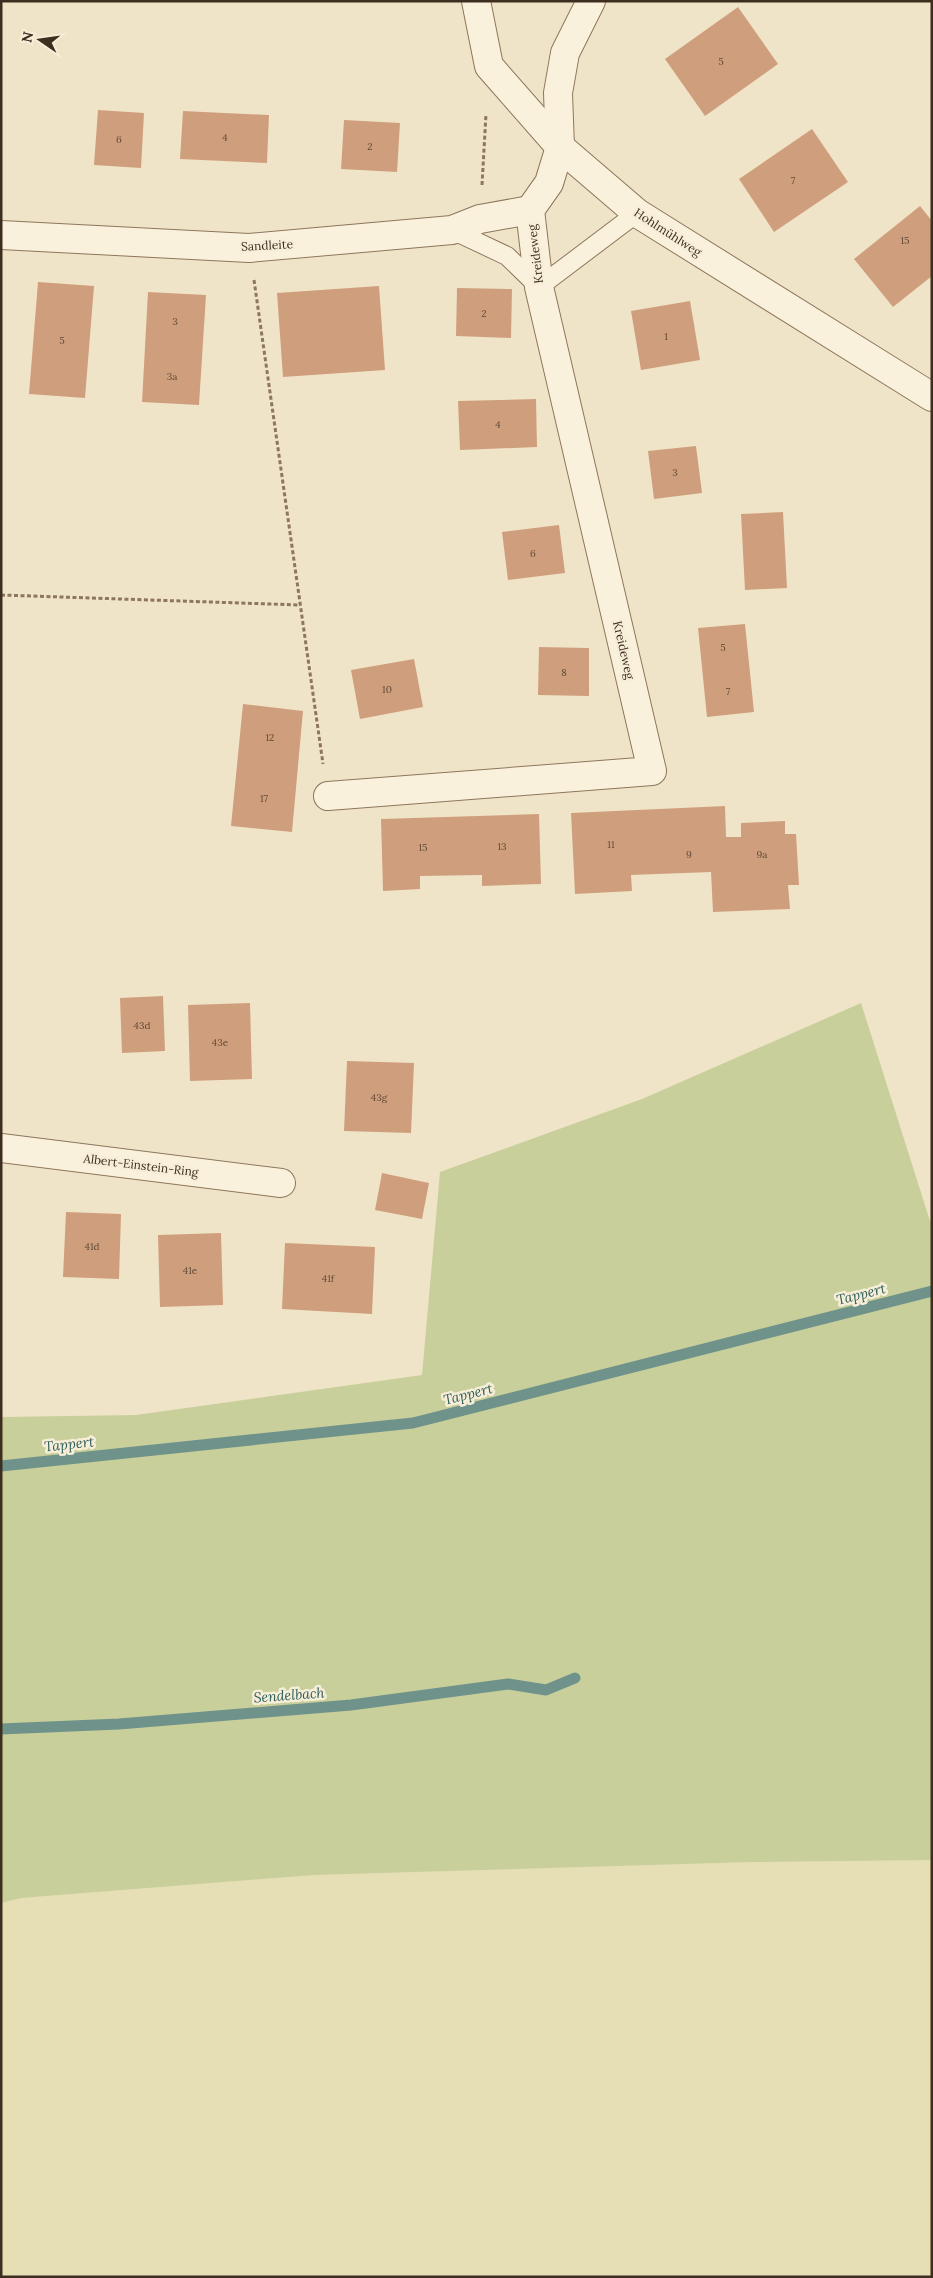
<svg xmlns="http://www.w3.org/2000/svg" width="933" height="2278" font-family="Lora,serif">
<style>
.farmland{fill:#e6deb5}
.green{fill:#c9cf9b}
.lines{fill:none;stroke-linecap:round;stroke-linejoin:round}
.stream{stroke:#6f938a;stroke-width:11}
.building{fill:#cf9f7d}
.lane-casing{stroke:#8d765c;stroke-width:20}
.street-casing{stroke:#8d765c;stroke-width:30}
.path{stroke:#8d765c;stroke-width:3;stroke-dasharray:4 2.5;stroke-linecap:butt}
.lane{stroke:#faf1dc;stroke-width:18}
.street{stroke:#faf1dc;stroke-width:28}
.labels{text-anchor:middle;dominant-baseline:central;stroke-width:5;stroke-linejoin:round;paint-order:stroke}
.number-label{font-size:10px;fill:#624a37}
.street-label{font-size:12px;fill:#3d2e20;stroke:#f7eed8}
.water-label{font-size:14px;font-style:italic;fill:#2f5d5a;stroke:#f7eed8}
</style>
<rect width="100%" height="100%" fill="#f0e4c8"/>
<!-- farmland -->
<path class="farmland" d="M932,1860v417h-931v-374l20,-5 294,-23 439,-13z"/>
<!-- green -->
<path class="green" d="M861,1003l69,218h2v639l-178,2 -439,13 -294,23 -20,5v-486l135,-2 286,-40 18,-203 202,-73z"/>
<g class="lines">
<!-- stream -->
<g class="stream">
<path d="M1,1466l412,-43 519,-132"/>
<path d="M1,1729l118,-5 232,-19 157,-21 38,6 29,-12"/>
</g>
</g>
<!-- building -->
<g class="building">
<path d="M738,7l40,57 -73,52 -40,-57z"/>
<path d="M98,110l46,3 -3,55 -47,-3z"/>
<path d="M183,111l86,4 -2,48 -87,-4z"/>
<path d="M344,120l56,3 -3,49 -56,-3z"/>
<path d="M812,129l36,53 -74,50 -35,-53z"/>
<path d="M920,206l12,15v55l-39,31 -39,-48z"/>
<path d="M38,282l56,4 -9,112 -56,-4z"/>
<path d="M379,286l6,84 -102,7 -6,-84z"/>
<path d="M457,288l55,1 -1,49 -55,-2z"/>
<path d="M148,292l58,3 -7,110 -57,-3z"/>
<path d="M690,301l10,59 -59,10 -10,-59z"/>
<path d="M536,399l1,48 -77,3 -2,-49z"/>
<path d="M696,446l6,47 -48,6 -6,-48z"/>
<path d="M783,512l4,76 -42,2 -4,-76z"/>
<path d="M559,525l6,48 -57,7 -6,-48z"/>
<path d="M745,624l9,88 -47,5 -9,-89z"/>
<path d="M539,647l50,1v48l-51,-1z"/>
<path d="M414,659l9,48 -63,12 -9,-49z"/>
<path d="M243,704l60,7 -11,121 -61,-6z"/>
<path d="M725,806l1,31h15v-14l44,-2v13h11l3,51h-11l2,24 -77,3 -2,-40 -80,3 1,16 -57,3 -4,-81z"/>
<path d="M539,814l2,70 -59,2v-11l-62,1v13l-37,2 -2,-72z"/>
<path d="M163,996l2,55 -43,2 -2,-55z"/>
<path d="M250,1003l2,76 -62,2 -2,-76z"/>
<path d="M347,1061l67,2 -3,70 -67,-2z"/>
<path d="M382,1173l47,10 -7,36 -47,-9z"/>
<path d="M66,1212l55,2 -2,65 -56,-2z"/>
<path d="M221,1233l2,72 -63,2 -2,-72z"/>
<path d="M285,1243l90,4 -3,67 -90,-5z"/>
</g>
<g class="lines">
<!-- lane casing -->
<g class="lane-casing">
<path id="lane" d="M452,230l55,26 32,31 98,-74"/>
</g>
<!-- street casing -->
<g class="street-casing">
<g id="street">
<path d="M476,1l13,65 71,81 77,66 295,184"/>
<path d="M530,210l19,-27 11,-36 -2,-54 7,-40 26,-52"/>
<path d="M1,235l248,13 203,-18 28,-11 50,-9"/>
<path d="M328,796l324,-25 -113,-484 -9,-77"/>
<path d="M1,1148l280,35"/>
</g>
</g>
<!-- path -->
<g class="path">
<path d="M482,185l4,-71"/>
<path d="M254,280l69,484"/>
<path d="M1,595l299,10"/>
</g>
<!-- lane -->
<use href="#lane" class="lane"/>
<!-- street -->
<use href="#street" class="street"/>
</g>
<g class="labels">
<!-- number labels -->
<g class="number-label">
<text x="721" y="61">5</text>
<text x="225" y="137">4</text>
<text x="119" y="139">6</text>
<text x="370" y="146">2</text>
<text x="793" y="180">7</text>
<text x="905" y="240">15</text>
<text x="484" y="313">2</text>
<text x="175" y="321">3</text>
<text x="666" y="336">1</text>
<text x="62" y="340">5</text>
<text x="172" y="376">3a</text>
<text x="498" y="424">4</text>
<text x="675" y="472">3</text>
<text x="533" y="553">6</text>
<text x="723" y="647">5</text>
<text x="564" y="672">8</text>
<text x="387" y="689">10</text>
<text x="728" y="691">7</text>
<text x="270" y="737">12</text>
<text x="264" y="798">17</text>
<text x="611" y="844">11</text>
<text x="502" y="846">13</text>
<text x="423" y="847">15</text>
<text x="689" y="854">9</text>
<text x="762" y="854">9a</text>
<text x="142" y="1025">43d</text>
<text x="220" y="1042">43e</text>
<text x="379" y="1097">43g</text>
<text x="92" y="1246">41d</text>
<text x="190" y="1270">41e</text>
<text x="328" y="1278">41f</text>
</g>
<!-- street labels -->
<g class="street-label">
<text transform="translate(668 232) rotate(33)">Hohlmühlweg</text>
<text transform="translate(267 245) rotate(-3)">Sandleite</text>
<text transform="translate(535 254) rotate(-97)">Kreideweg</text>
<text transform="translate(624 650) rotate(77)">Kreideweg</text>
<text transform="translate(141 1165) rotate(7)">Albert-Einstein-Ring</text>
</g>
<!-- water labels -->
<g class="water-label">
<text transform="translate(861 1294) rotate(-14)">Tappert</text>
<text transform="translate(468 1394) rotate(-14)">Tappert</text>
<text transform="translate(69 1444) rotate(-6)">Tappert</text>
<text transform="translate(289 1695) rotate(-4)">Sendelbach</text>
</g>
</g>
<!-- border -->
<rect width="933" height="2278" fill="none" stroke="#3d2e20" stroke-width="5"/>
<!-- north arrow -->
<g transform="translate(40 40) rotate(283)" stroke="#f7eed8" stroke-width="4" paint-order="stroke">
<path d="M0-4L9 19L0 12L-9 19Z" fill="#3d2e20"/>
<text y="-8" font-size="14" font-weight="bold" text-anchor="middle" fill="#3d2e20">N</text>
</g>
</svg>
